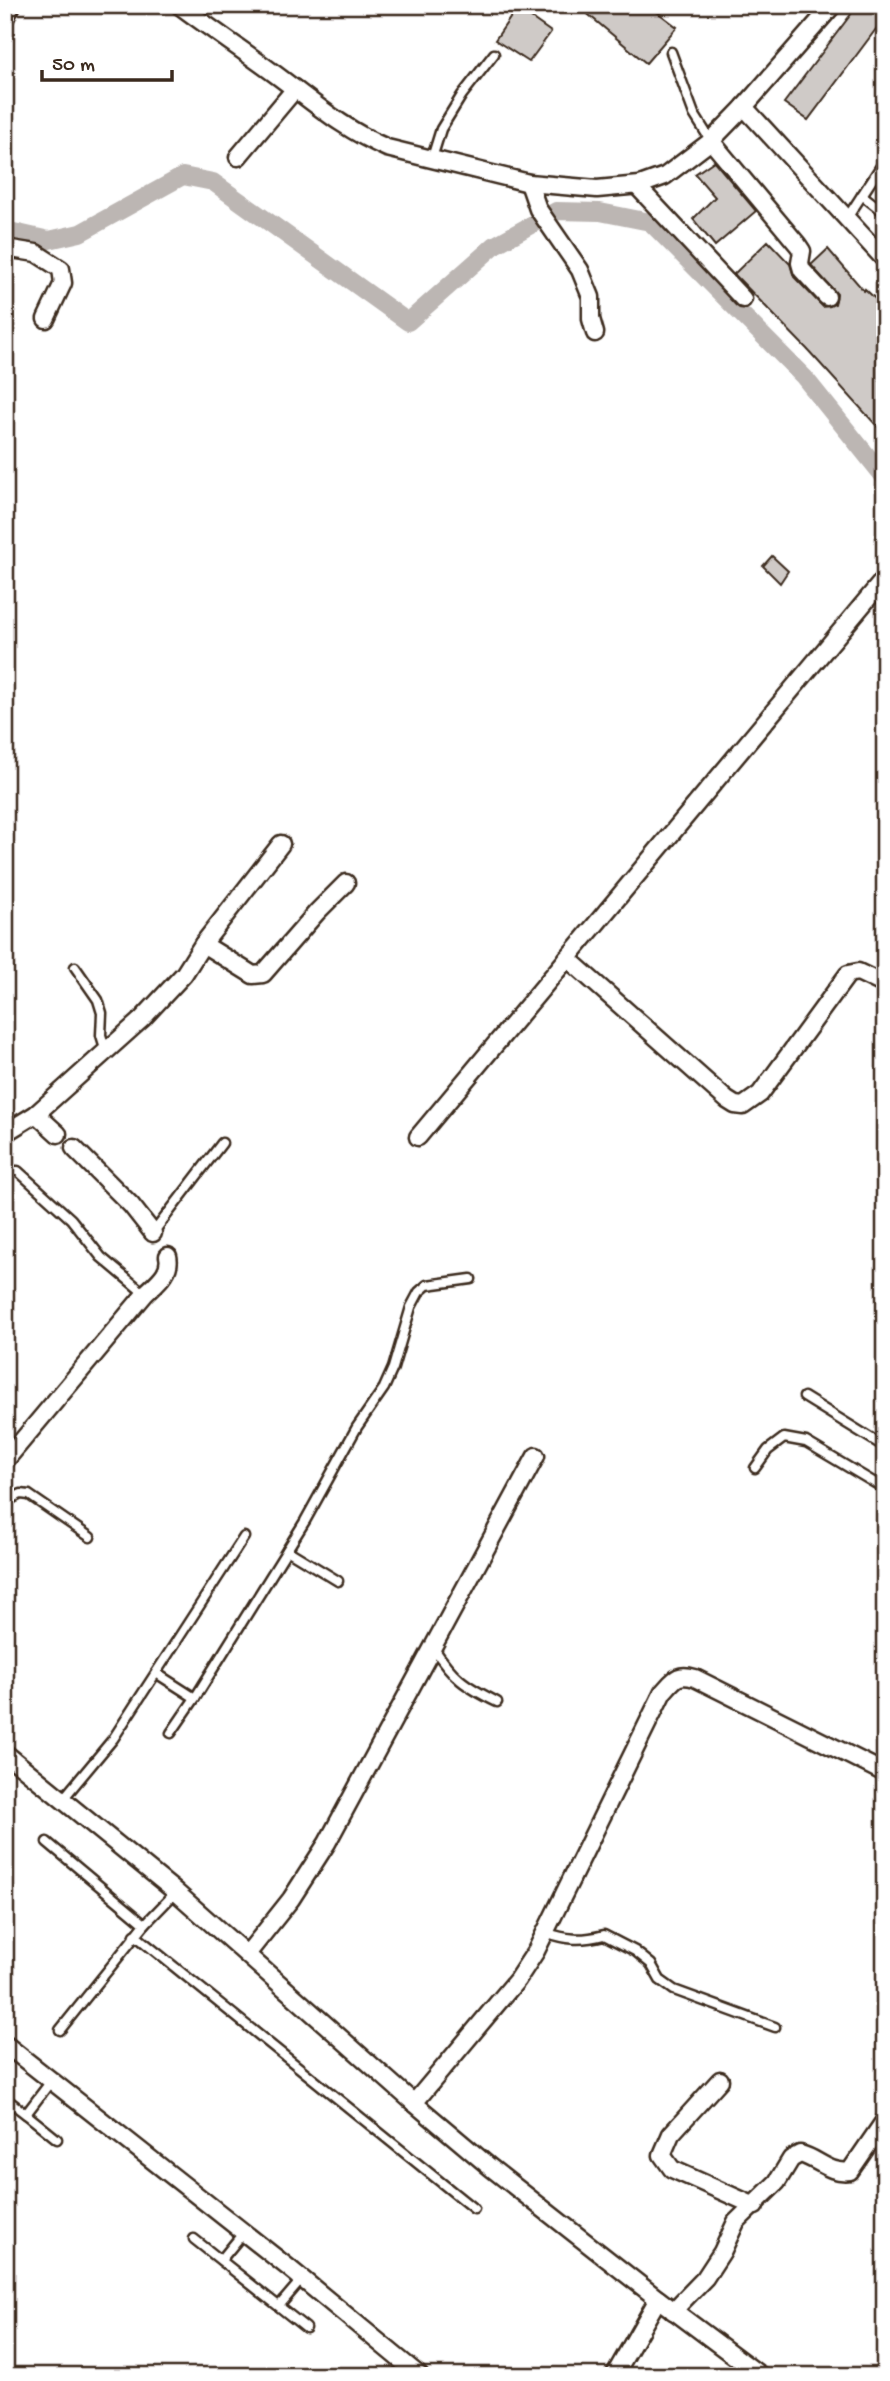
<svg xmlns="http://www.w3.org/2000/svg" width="890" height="2381" font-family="'Gochi Hand',sans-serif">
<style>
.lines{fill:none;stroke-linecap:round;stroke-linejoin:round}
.canal{stroke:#bcb6b3;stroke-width:18}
.building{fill:#cfcac7;stroke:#3b2a1e;stroke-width:2}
.lane-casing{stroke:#3b2a1e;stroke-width:13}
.street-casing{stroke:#3b2a1e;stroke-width:21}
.lane{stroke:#fff;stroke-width:8}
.street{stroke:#fff;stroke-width:16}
</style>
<rect width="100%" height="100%" fill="#fff"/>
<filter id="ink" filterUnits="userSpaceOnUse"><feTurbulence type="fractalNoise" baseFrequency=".0143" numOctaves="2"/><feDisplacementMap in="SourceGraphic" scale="14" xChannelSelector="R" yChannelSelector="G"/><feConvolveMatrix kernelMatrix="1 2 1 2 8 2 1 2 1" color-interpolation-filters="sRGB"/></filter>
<g filter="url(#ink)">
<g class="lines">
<!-- canal -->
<path class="canal" d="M5,230l44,10 31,-7 103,-57 30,6 195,140 87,-77 61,-34 44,1 50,10 154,155 81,101"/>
</g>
<!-- building -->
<g class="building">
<path d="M577,5h71l29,22 -31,36z"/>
<path d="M858,5h27v12l-77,103 -24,-17z"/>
<path d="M517,8l34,24 -22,30 -34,-22z"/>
<path d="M714,161l42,50 -41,35 -22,-27 22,-22 -20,-23z"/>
<path d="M768,241l22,23 4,13 29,30 12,-3 2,-10 -26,-29 17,-16 36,42 1,-2 20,19v127l-78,-86 -73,-75z"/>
<path d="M772,556l16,15 -8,12 -17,-17z"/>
</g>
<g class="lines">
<!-- lane casing -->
<g class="lane-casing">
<g id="lane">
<path d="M671,52l23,62 17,27"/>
<path d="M432,158l9,-29 21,-34 32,-41"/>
<path d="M862,195l23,18"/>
<path d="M847,218l38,-58"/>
<path d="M75,967l23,33 4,13 -1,22 5,16"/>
<path d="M5,1171h13l53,48 30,38 44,37"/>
<path d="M153,1233l69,-90"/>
<path d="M804,1397l81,50"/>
<path d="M755,1468l13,-18 16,-12 22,4 79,47"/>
<path d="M5,1502l16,-8 8,1 61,42"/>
<path d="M287,1550l51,31"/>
<path d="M433,1647c20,31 32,39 64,55"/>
<path d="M156,1673l39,25 110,-177 52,-94 27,-39 9,-20 18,-61 8,-15 8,-7 44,-6"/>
<path d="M171,1733l24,-35"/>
<path d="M63,1799l50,-60 131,-202"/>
<path d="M47,1842l98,82"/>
<path d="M545,1932c22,8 36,9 59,3l31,16 16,13 9,16 14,10 101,37"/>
<path d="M135,1935l339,274"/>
<path d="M60,2030l85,-106 31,-32"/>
<path d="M5,2098l21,16 26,-34"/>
<path d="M26,2114l31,25"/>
<path d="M194,2239l112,89"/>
<path d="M221,2260l23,-28"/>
<path d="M279,2306l24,-28"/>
</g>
</g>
<!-- street casing -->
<g class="street-casing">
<g id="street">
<path d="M179,5c32,24 65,46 96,69 38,28 68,55 112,74l142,35 68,6 43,-4 25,-9 46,-35 33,-34 89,-102"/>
<path d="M5,18l7,-13"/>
<path d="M744,107l141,153"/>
<path d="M711,141l87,104 4,6 -2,12 2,7 25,27"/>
<path d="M238,157l57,-68"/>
<path d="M529,183l9,26 42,61 11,27v22l4,14"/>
<path d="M637,186l106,113"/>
<path d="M5,248l31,5 25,16 2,14 -17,36"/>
<path d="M203,944l50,31 10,-1 54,-62 29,-29"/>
<path d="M567,958l160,142 8,5 8,1 17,-12 88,-120 10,-2 27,13"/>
<path d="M36,1114l22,20"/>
<path d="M5,1133l31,-19 106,-95 42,-45 19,-30 78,-100"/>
<path d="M418,1137l467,-559"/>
<path d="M74,1148l57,57 22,28"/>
<path d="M5,1461l140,-167c11,-11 27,-22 23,-38"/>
<path d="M5,1753l171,139 238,211 76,64 168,132 103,77"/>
<path d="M248,1953l43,-54 36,-56 209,-387"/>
<path d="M5,2044l284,224 131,108"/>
<path d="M720,2080l-49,54 -9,21 10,14 83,37"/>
<path d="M414,2103l103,-123 19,-29 127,-259c12,-13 14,-19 32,-14l190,95"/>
<path d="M673,2311l32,-33 17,-26 14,-30 41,-40 14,-23 9,-5c19,5 29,20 50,17l35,-51"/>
<path d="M614,2376l44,-77"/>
</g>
</g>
<!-- lane -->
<use href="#lane" class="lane"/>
<!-- street -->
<use href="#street" class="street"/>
</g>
</g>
<!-- margin -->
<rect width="890" height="2381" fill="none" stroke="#fff" stroke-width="28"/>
<rect x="14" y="14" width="862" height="2353" fill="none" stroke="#3b2a1e" stroke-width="2.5" filter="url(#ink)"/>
<!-- scale -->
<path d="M42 70v10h130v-10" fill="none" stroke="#3b2a1e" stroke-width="3.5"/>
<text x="52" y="70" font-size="21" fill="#3b2a1e" stroke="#ffffff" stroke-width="5" paint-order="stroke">50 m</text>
</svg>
